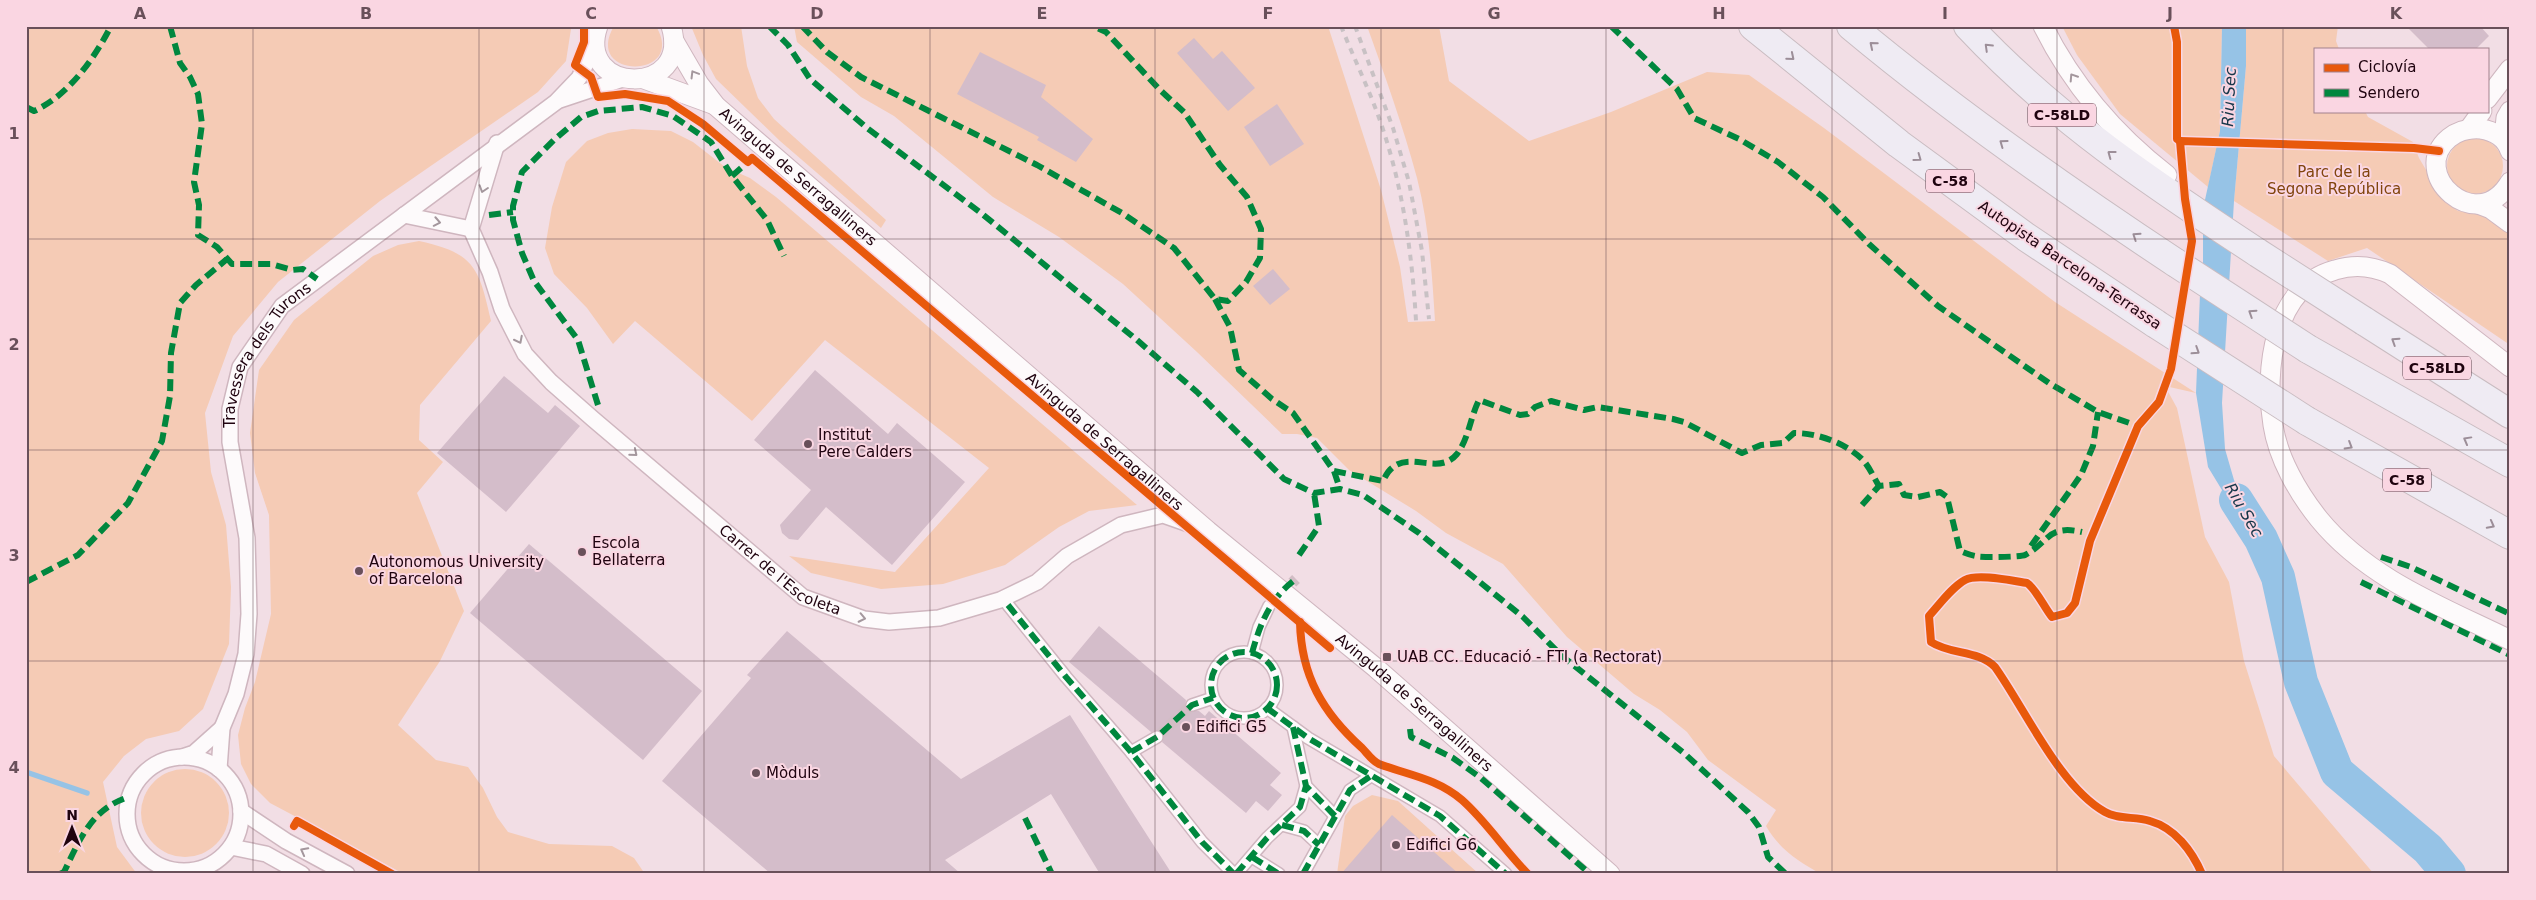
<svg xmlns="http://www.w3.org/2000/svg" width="2536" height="900" font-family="'DejaVu Sans',sans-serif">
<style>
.green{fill:#f5cbb5}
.water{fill:#96c3e6}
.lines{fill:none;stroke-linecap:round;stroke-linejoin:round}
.stream{stroke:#96c3e6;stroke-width:5.5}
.river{stroke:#96c3e6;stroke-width:34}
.building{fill:#d4bdca}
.pedestrian-tunnel{stroke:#d2bdc5;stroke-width:11;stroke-dasharray:11 5.5;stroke-linecap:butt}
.pedestrian-casing{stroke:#cfb6bf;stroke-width:14}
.minor-casing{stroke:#cfb6bf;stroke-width:18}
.tertiary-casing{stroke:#cfb6bf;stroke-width:21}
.motorway-casing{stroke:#c9bcc1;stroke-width:30}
.pedestrian{stroke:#fdfafb;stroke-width:11}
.minor{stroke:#fdfafb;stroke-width:15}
.tertiary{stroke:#fdfafb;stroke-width:19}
.motorway{stroke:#efebf3;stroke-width:28}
.rail{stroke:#c8c1c4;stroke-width:4;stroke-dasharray:6 6;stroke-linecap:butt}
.motorway-bridge-casing{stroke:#c9bcc1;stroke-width:30;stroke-linecap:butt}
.motorway-bridge{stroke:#efebf3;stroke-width:28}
.quiet{stroke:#00873e;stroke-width:6;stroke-dasharray:12 6;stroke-linecap:butt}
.cycleway-casing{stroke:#fad6e2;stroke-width:11}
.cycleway{stroke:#e8590c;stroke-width:8}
.oneway{stroke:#9c8e98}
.oneway2{stroke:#a4979d}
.grid{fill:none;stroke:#69505a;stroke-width:1;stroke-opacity:0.55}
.poi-dot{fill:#69505a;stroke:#fad6e2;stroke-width:2}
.labels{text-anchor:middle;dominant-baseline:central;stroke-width:4;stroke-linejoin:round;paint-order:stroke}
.shield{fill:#fad6e2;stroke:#61424e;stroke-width:1}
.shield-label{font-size:14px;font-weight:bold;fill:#1f030f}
.park-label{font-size:15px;fill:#81450d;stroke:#fad6e2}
.street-label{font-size:15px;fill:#1f030f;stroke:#fad6e2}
.poi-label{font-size:15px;fill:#1f030f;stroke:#fad6e2;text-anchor:start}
.water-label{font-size:16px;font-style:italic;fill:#16374a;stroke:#fad6e2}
.neatline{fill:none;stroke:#69505a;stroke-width:2}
.grid-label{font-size:16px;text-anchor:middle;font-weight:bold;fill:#69505a}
</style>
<rect width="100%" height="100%" fill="#f2dee5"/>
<!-- green -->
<g class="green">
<path d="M26,26h544l1,3 -5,32 -28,31 -158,109 -102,81 -45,54 -28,77 6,59 15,53 5,62 -2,57 -26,65 -24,22 -33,8 -22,17 -21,26 14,65 20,27h-111z"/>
<path d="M614,26h42c32,54 -74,54 -42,0z"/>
<path d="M691,26h50l6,40 11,32 16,21 112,101 -5,8 -101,-87 -64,-62 -13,-24z"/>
<path d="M794,26h534l53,164 19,77 8,55 27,-1c-3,-48 -6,-96 -18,-143 -14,-52 -32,-102 -50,-152h72l10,55 80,60 82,-29 96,-40 42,3 75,53 231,174 141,91 -31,-7 12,22 28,129 24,45 15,79 30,95 100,118h-553c-23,-13 -42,-25 -55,-48l10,-16 -68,-50 -21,-28 -27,-22 -26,-16 -67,-57 -64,-73 -57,-31 -30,-22 -67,-41 -32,-32 -20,-4h-15l-85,-82 -74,-68 -64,-47 -66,-40 -99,-81 -33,-19 -64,-55z"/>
<path d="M2062,26h160l-2,105 -12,56 -88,-73 -43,-59z"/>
<path d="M2246,26h92l-2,15 3,8h-24v62h50l3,6 45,25 6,16 26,44 13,9 32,4 20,17v113l-143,-97 -39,13 -94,-60 12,-135z"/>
<path d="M632,129l39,2 22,11 32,25 25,11 26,19 361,308 -48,6 -30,16 -54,38 -62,19 -62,5 -70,-16 -22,-17 106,16 94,-104 -164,-128 -73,81 -117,-100 -22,23 -26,-36 -33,-34 -9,-26 7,-41 14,-45 21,-21 21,-8z"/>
<circle cx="2475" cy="166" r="28"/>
<path d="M419,241c56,12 60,27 72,80l-71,84 -1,35 24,22 -26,31 47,118 -24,50 -42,64 38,35 32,7 15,21 14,29 11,15 41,12 63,2 22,12 11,16h-241l-134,-71 -19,-19 -10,-20 -3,-29 7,-27 10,-26 16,-68 -2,-99 -14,-42 -5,-40 9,-63 35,-50 48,-39 31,-25 25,-11z"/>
<circle cx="185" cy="813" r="44"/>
<path d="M1372,795l26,6 81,73h-142l8,-58 8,-10z"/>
</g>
<!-- water -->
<path class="water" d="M2222,26h24v40l-12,135 -12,202 3,46 9,31 27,59 -19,-16 -34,-56 -12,-74 4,-99 3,-32v-53l17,-78z"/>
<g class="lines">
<!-- stream -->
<path class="stream" d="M26,772l61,21"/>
<!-- river -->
<path class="river" d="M2236,500l25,39 17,38 23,105 36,90 91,77 21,25"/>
</g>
<!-- building -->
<g class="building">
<path d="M2406,26h74l9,10 -13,13h-47z"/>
<path d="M1194,38l19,21 9,-8 33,37 -27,23 -51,-58z"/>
<path d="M980,52l66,33 -5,12 52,42 -17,23 -39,-22 2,-3 -82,-43z"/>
<path d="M1277,104l27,40 -34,22 -26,-39z"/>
<path d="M1273,269l17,20 -20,16 -17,-19z"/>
<path d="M815,370l73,64 9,-11 68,59 -73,83 -66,-58 -28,33 -9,-1 -7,-6 -2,-8 31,-35 -57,-50z"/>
<path d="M504,376l44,37 7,-8 25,21 -74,86 -69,-59z"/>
<path d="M529,544l173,147 -59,69 -173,-147z"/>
<path d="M1099,626l87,74 -1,7 2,4h12l6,5 4,-5 72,62 -11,12 12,10 -14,16 -12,-10 -10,12 -84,-71 2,-5 -3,-6 -10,1 -82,-70z"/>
<path d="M787,631l174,148 109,-64 102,159h-72l-49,-80 -106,66 16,14h-190l-109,-93 89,-103 -4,-3z"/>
<path d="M1392,815l67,59h-118z"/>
</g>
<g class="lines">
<!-- pedestrian-tunnel -->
<g class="pedestrian-tunnel">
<path d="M1269,606l27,-27"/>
<path d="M1157,737l35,-32"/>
</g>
<!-- pedestrian casing -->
<g class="pedestrian-casing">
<g id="pedestrian">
<path d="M1008,605l58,72 65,75 71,90 32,32"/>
<circle cx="1244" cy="685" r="33"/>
<path d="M1252,653l7,-26 10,-21"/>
<path d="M1192,705l21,-7"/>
<path d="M1267,708l41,30 132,78 66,58"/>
<path d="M1293,727l13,59 29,30"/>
<path d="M1131,752l26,-15"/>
<path d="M1282,825l22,6 15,14"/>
<path d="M1252,857l27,17"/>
<path d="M1236,874l31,-36 33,-31 6,-21"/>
<path d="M1303,874l47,-84 21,-14"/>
</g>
</g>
<!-- minor casing -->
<g class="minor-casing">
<g id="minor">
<path d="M560,100l63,-21"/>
<path id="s1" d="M497,143l-26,86 19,43 12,37 23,45 26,28 42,37 210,178 61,22 25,3 50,-4 61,-18 37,-18 30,-26 54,-31 42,-10 40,14"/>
<path d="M404,215l67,14"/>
<circle cx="184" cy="814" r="57"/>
<path d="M182,757l12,-4 28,-25"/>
<path id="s2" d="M219,769l3,-41 14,-34 10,-40 3,-40 -2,-76 -17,-96v-33l10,-42 42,-61 274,-204 23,-24 16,-33"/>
<path d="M241,811l45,30 61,33"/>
<path d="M231,847l35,7 36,20"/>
</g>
</g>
<!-- tertiary casing -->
<g class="tertiary-casing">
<g id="tertiary">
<path d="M598,26c-24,69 95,72 73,0"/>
<path d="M2043,26c30,60 71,108 124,149"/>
<path id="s3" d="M674,41l25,43 17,22 492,425 168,137 234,206"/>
<path d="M644,79l71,26"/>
<path d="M2487,99l23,-30"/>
<path d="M2469,129l13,-18"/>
<path d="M2504,139l2,-21 4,-7"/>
<path d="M2510,151c-4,-13 -16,-20 -29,-22 -12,-1 -22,1 -32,9 -42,35 28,100 61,44"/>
<path d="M2478,204l13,5 19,14"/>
<path d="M2510,367l-120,-93c-17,-8 -36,-10 -55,-4 -62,17 -71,100 -62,155 5,33 25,68 46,94 49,60 124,88 191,121"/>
</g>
</g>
<!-- motorway casing -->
<g class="motorway-casing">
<g id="motorway">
<path d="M1753,26l146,118 127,93 130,87"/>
<path d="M1851,26c103,86 213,163 325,237"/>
<path d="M1968,26c87,93 185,158 290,227"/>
<path d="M2364,321l146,93"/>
<path d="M2308,349l202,114"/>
<path d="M2307,421l203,114"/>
</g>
</g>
<!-- pedestrian -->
<use href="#pedestrian" class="pedestrian"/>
<!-- minor -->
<use href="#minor" class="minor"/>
<!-- tertiary -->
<use href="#tertiary" class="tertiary"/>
<!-- motorway -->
<use href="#motorway" class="motorway"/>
<!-- rail -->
<g class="rail">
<path d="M1341,26c12,30 26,59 37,89 24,66 34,136 38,206"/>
<path d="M1355,26l38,102 16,54 13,69 7,68"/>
</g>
<!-- motorway-bridge casing -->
<g class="motorway-bridge-casing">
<g id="motorway-bridge">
<path d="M2258,253l106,68"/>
<path d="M2176,263l132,86"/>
<path d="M2156,324l151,97"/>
</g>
</g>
<!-- motorway-bridge -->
<use href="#motorway-bridge" class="motorway-bridge"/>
<!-- quiet -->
<g class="quiet">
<path d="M170,26l10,37 10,14 8,17 4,30 -8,58 5,23 -1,30 19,12 15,17h39l21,6 11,-1 14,10"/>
<path d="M769,26l19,19 22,34 57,49 114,85 156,127 60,52 87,87 30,14 26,-4 23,6 56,38 104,84 39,39 123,98 63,58 11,15 9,30 18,17"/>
<path d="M802,26l25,26 34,25 176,88 85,48 52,35 41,51 13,2 18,-19 14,-24 1,-29 -14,-32 -27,-32 -36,-53 -24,-22 -54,-58 -13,-6"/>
<path d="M1611,26l66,63 17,29 45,21 39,23 45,35 46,47 69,62 111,77 49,29 40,14"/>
<path d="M26,107l8,4c35,-16 60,-52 77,-85"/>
<path d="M732,176l16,-14"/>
<path d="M489,215l24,-3"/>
<path d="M1215,299l15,28 9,43 33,29 21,14 41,58 6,18"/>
<path d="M598,405l-20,-65 -44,-59 -12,-28 -9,-33v-14l9,-34 32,-32 27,-23 17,-6 44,-4 31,9 38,26 21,34 35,44 17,36"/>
<path d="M1334,471l49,10c2,-4 5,-10 9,-13 19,-17 47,8 65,-14 12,-16 13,-36 22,-54l41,15 8,-1 7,-7 16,-6 33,9 14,-3 75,12 11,3 58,31 19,-8 22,-2 11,-10c24,0 51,10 68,26 7,7 12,19 17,27"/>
<path d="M1862,505l17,-19 20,-2 5,11 14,2 22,-5 7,5 13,54c5,2 10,4 15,5 5,2 46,1 50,-1 24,-12 22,-31 57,-23"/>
<path d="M2031,546l50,-71 12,-29 5,-34"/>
<path d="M1299,555l20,-29 -5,-33"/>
<path d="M2381,557l30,10 99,47"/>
<path d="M26,582l52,-27 50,-52 34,-62 8,-45 1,-43 9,-50 16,-18 31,-26"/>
<path d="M2361,582l149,73"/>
<path d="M1008,605l58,72 65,75 71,90 32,32"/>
<circle cx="1244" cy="685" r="33"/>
<path d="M1252,653c8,-29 18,-55 44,-74"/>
<path d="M1267,708l41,30 132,78 66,58"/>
<path d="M1293,727l13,59 29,30"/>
<path d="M1410,729l1,8 42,21 28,20 109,96"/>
<path d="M1131,752l26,-15 35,-32 21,-7"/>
<path d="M1025,818l27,56"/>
<path d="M1282,825l22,6 15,14"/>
<path d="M1252,857l27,17"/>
<path d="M60,874l4,-2c16,-33 28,-64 65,-75"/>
<path d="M1236,874l31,-36 33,-31 6,-21"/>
<path d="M1303,874l47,-84 21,-14"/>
</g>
<!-- cycleway casing -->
<g class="cycleway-casing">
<g id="cycleway">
<path d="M584,26v16l-9,23 16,12 7,20 27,-3 43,7 35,23 45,38 4,-4 578,490"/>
<path d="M2174,26l3,16v97l3,2"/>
<path d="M1300,622c1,54 23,91 62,126 5,5 10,13 17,16 29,11 57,14 83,36 25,22 43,51 66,74"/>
<path d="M294,826l3,-5 95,53"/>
<path d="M2202,874c-10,-23 -27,-46 -52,-53 -15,-5 -31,-1 -45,-9 -45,-25 -80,-103 -110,-145 -17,-17 -44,-12 -64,-25l-2,-26c11,-12 22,-28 36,-36 13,-7 48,1 62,3 9,6 17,24 25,34l15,-4 8,-10 15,-62 48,-115 21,-24 12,-33 21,-128 -7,-42 -5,-58 234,7 25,3"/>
</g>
</g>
<!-- cycleway -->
<use href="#cycleway" class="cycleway"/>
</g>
<!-- one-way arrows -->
<defs><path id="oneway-chevron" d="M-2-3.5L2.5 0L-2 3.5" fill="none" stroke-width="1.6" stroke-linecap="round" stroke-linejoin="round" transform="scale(1.25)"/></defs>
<g class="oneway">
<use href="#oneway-chevron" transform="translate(1873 45) rotate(-140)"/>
<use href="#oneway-chevron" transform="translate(1988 47) rotate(-136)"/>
<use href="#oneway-chevron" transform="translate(1791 57) rotate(40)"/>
<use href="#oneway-chevron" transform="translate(2003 143) rotate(-144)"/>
<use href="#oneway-chevron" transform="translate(2111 154) rotate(-143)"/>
<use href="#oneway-chevron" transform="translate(1918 158) rotate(36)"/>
<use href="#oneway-chevron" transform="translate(2136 236) rotate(-146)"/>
<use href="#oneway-chevron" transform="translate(2252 313) rotate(-147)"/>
<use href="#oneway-chevron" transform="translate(2395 341) rotate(-147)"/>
<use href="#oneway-chevron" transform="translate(2196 351) rotate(33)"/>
<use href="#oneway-chevron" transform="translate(2467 440) rotate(-151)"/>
<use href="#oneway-chevron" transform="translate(2349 446) rotate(31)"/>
<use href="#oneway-chevron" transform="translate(2491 525) rotate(28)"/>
</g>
<g class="oneway2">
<use href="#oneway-chevron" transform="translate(694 74) rotate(-121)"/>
<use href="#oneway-chevron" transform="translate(2073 77) rotate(-123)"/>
<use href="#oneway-chevron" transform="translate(483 189) rotate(108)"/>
<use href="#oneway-chevron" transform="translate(437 222) rotate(11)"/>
<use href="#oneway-chevron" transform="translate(519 340) rotate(63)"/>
<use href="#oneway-chevron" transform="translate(634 453) rotate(40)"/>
<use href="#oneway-chevron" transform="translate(862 618) rotate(12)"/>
<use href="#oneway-chevron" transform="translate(304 851) rotate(-152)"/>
</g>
<!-- grid -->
<path class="grid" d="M253,26v848M479,26v848M704,26v848M930,26v848M1155,26v848M1381,26v848M1606,26v848M1832,26v848M2057,26v848M2283,26v848M26,239h2484M26,450h2484M26,661h2484"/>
<!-- markers -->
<g class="poi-dot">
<circle cx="808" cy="444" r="5"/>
<circle cx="582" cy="552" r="5"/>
<circle cx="359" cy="571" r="5"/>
<rect x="1382" y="652" width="10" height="10" rx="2.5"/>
<circle cx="1186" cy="727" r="5"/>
<circle cx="756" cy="773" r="5"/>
<circle cx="1396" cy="845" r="5"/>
</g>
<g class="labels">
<!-- shield labels -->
<g class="shield">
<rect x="2028" y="103.5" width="68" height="23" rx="4"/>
<rect x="1926" y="169.5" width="48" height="23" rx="4"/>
<rect x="2403" y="356.5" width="68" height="23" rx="4"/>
<rect x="2383" y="468.5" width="48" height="23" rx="4"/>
</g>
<g class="shield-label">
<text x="2062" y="115">C-58LD</text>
<text x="1950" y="181">C-58</text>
<text x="2437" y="368">C-58LD</text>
<text x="2407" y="480">C-58</text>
</g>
<!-- park labels -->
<g class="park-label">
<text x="2334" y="172">Parc de la<tspan x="2334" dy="17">Segona República</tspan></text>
</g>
<!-- street labels -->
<g class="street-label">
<text stroke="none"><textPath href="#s3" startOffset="186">Avinguda de Serragalliners</textPath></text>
<text transform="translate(2070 265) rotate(34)">Autopista Barcelona-Terrassa</text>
<text stroke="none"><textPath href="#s2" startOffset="432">Travessera dels Turons</textPath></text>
<text stroke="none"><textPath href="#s3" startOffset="591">Avinguda de Serragalliners</textPath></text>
<text stroke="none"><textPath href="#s1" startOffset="562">Carrer de l'Escoleta</textPath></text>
<text stroke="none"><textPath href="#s3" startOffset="996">Avinguda de Serragalliners</textPath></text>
</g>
<!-- poi labels -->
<g class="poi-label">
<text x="818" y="435">Institut<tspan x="818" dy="17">Pere Calders</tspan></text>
<text x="592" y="543">Escola<tspan x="592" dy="17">Bellaterra</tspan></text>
<text x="369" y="562">Autonomous University<tspan x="369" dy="17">of Barcelona</tspan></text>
<text x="1397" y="657">UAB CC. Educació - FTI (a Rectorat)</text>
<text x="1196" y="727">Edifici G5</text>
<text x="766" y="773">Mòduls</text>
<text x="1406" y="845">Edifici G6</text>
</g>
<!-- water labels -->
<g class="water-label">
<text transform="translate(2229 97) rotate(-87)">Riu Sec</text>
<text transform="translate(2244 510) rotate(60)">Riu Sec</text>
</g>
</g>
<!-- border -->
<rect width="2536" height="900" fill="none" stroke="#fad6e2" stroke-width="55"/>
<!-- legend -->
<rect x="2314" y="48" width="175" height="65" fill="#fad6e2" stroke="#a2828e"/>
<rect x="2324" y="64" width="25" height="8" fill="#e8590c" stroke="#a2828e"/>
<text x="2358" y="72" font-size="15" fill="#1f030f">Ciclovía</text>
<rect x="2324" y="89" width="25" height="8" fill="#00873e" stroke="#a2828e"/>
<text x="2358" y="98" font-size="15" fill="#1f030f">Sendero</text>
<!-- north arrow -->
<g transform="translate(72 828)" stroke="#fad6e2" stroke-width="4" paint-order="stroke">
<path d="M0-4L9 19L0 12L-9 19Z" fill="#1f030f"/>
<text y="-8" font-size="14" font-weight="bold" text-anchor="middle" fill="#1f030f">N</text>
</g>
<rect x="28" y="28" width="2480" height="844" class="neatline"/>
<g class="grid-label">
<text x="140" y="19">A</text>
<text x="366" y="19">B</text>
<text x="591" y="19">C</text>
<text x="817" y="19">D</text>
<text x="1042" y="19">E</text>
<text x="1268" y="19">F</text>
<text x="1494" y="19">G</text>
<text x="1719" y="19">H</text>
<text x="1945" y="19">I</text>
<text x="2170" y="19">J</text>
<text x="2396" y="19">K</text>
<text x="14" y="139">1</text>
<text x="14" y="350">2</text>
<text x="14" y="561">3</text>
<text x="14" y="773">4</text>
</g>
</svg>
